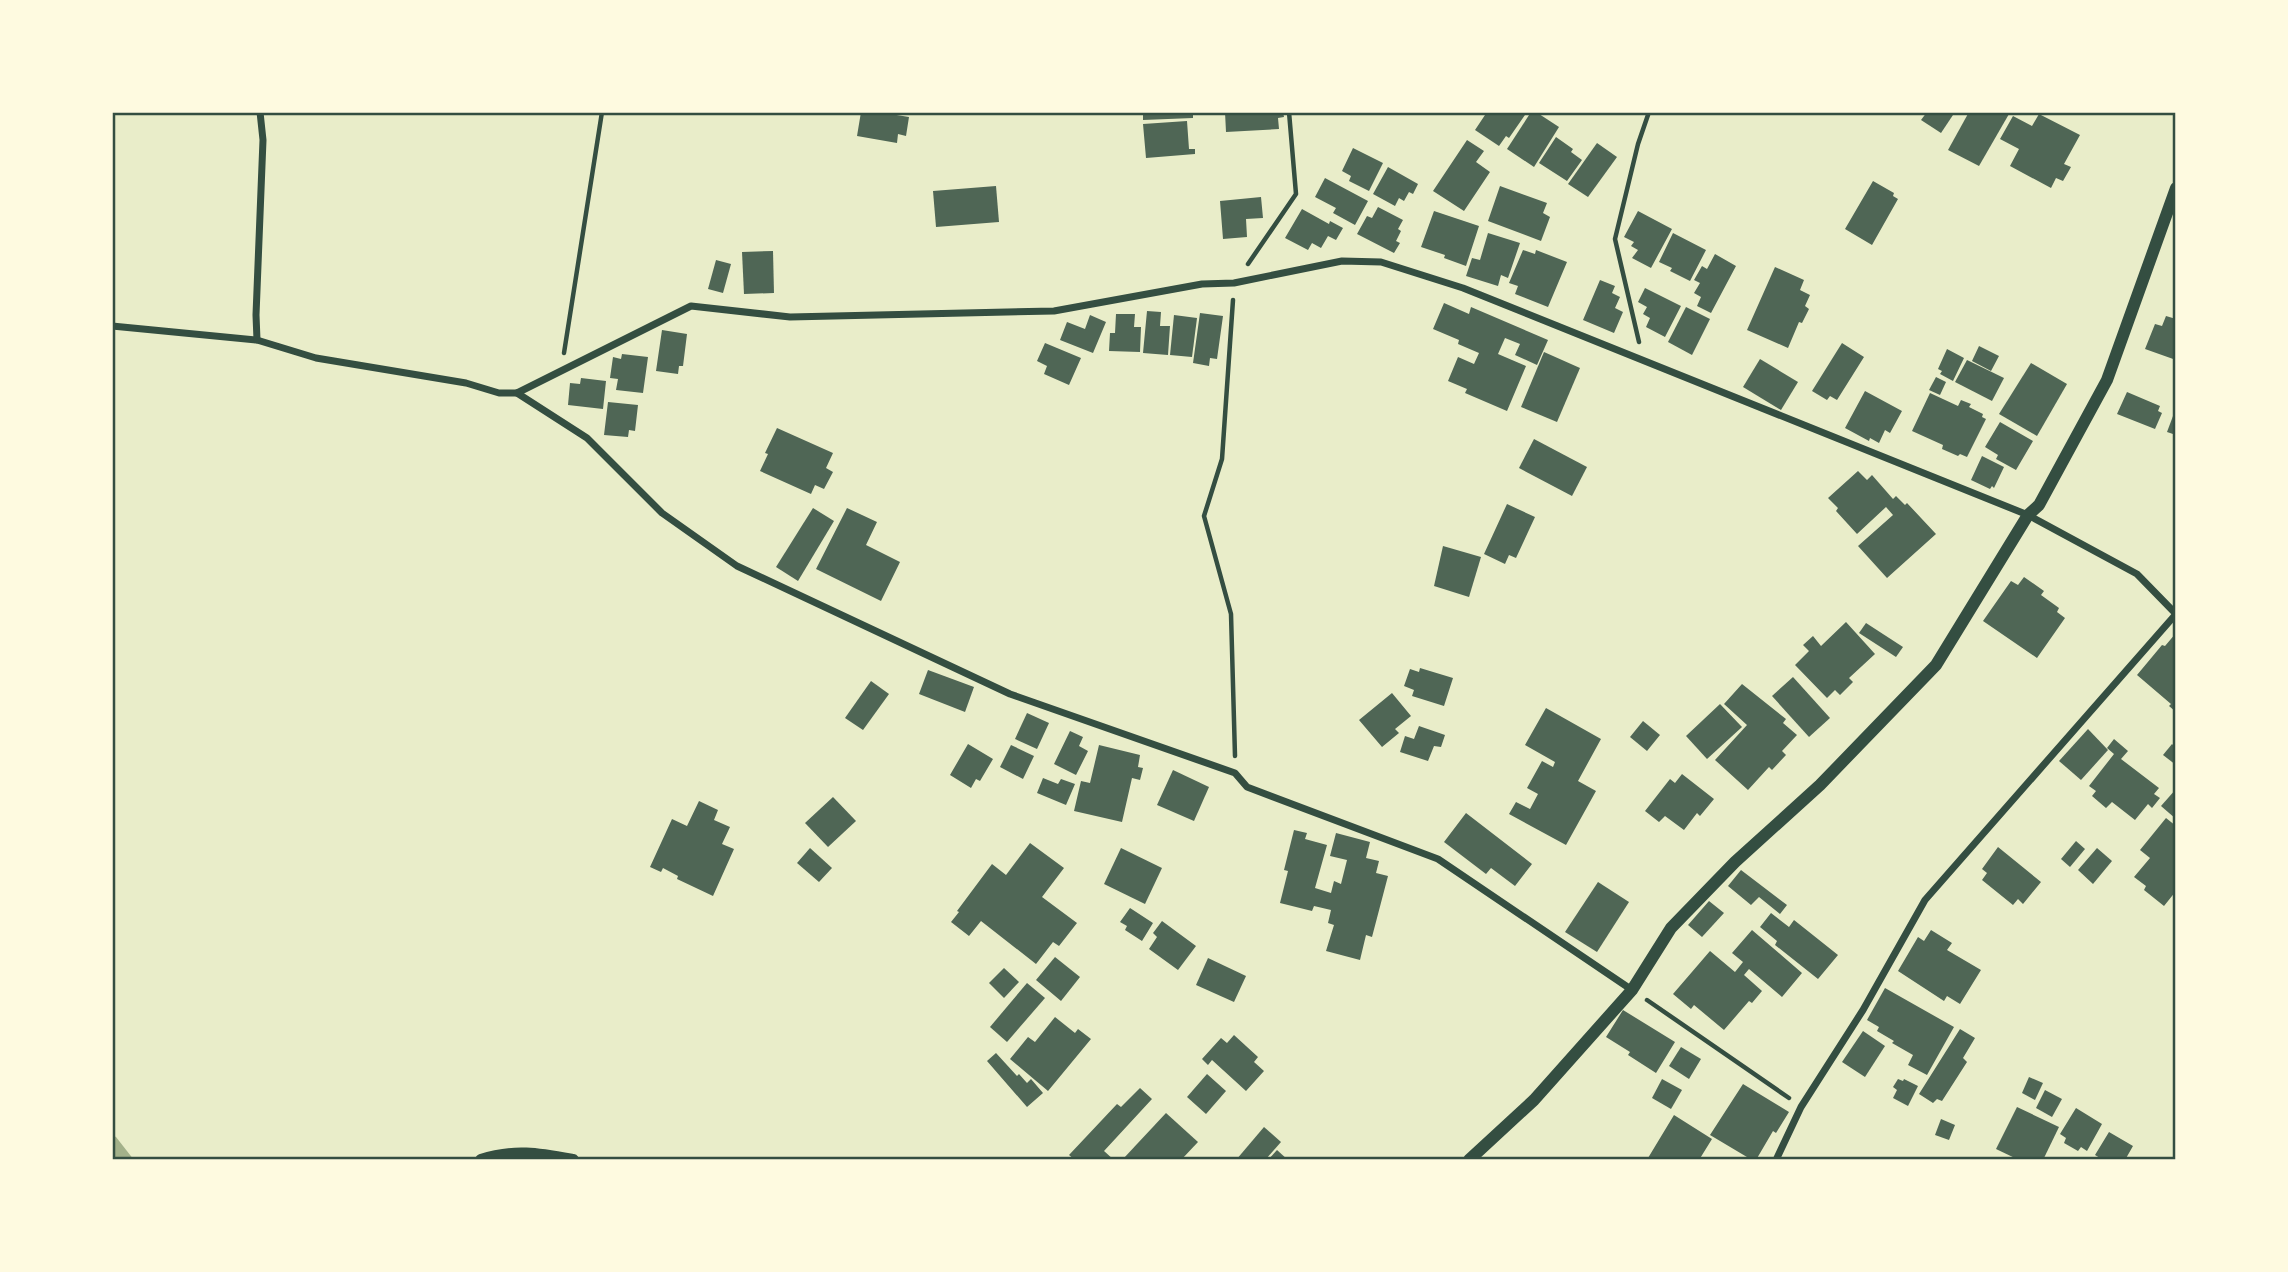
<svg xmlns="http://www.w3.org/2000/svg" width="2288" height="1272" font-family="Mulish,sans-serif">
<style>
.water{fill:#a3b18a}
.building{fill:#4f6655}
.lines{fill:none;stroke-linecap:round;stroke-linejoin:round}
.path{stroke:#344e41;stroke-width:4.5}
.minor{stroke:#344e41;stroke-width:7}
.tertiary{stroke:#344e41;stroke-width:12}
.neatline{fill:none;stroke:#344e41;stroke-width:2.5}
</style>
<rect width="100%" height="100%" fill="#e9edc9"/>
<!-- water -->
<path class="water" d="M112,1135l4,2 18,23h-22z"/>
<!-- building -->
<g class="building">
<path d="M861,112h17l31,5 -3,19 -8,-2 -1,9 -40,-7z"/>
<path d="M1143,112h50v6l-50,2z"/>
<path d="M1225,112h58l1,5 -6,1 1,11 -53,3z"/>
<path d="M1487,112h40l-18,26 -3,-2 -7,10 -24,-16z"/>
<path d="M1531,112h5l23,15 -25,40 -27,-18z"/>
<path d="M1927,112h28l-14,21 -20,-13z"/>
<path d="M1969,112h37l3,2 -30,52 -31,-16z"/>
<path d="M2039,114l41,21 -16,29 7,3 -8,14 -7,-3 -5,10 -41,-22 9,-17 -19,-10 13,-23 19,10z"/>
<path d="M1187,121l2,28h6v5l-49,4 -3,-34z"/>
<path d="M1556,137l17,12 -2,3 11,8 -15,21 -28,-18z"/>
<path d="M1467,140l17,11 -8,11 14,10 -26,39 -31,-20z"/>
<path d="M1597,143l20,14 -29,40 -20,-13z"/>
<path d="M1353,148l30,15 -14,28 -20,-10 2,-5 -9,-5z"/>
<path d="M1388,167l30,17 -5,10 -4,-2 -5,9 -5,-3 -4,8 -22,-12z"/>
<path d="M1325,178l43,23 -13,24 -22,-12 3,-5 -21,-11z"/>
<path d="M1873,181l21,12 -1,3 5,3 -26,46 -27,-16z"/>
<path d="M996,186l3,36 -63,5 -3,-36z"/>
<path d="M1500,186l47,17 -4,10 7,4 -9,24 -53,-20z"/>
<path d="M1261,197l2,21 -17,1 1,18 -24,2 -3,-38z"/>
<path d="M1378,207l25,13 -5,9 3,2 -5,10 4,2 -6,10 -37,-19 10,-18 5,2z"/>
<path d="M1302,209l27,15 1,-3 13,7 -7,12 -8,-4 -7,12 -9,-5 -4,7 -23,-12z"/>
<path d="M1434,211l45,15 -13,40 -22,-8 1,-3 -24,-8z"/>
<path d="M1638,211l34,18 -21,39 -19,-10 6,-8 -7,-4 3,-4 -10,-5z"/>
<path d="M1488,233l32,10 -12,35 -7,-3 -3,11 -32,-10 6,-18 8,2z"/>
<path d="M1673,233l33,17 -16,31 -20,-10 2,-3 -13,-6z"/>
<path d="M1523,250l12,4 1,-4 31,12 -19,45 -33,-13 3,-8 -9,-3z"/>
<path d="M773,251l1,42 -30,1 -2,-42z"/>
<path d="M1715,254l21,12 -25,47 -14,-7 4,-9 -7,-4 6,-10 -6,-3 8,-14 5,3z"/>
<path d="M716,260l15,4 -8,29 -15,-4z"/>
<path d="M1775,267l29,13 -4,10 10,5 -5,11 4,3 -7,14 -3,-1 -11,26 -41,-18z"/>
<path d="M1600,280l15,6 -3,7 8,4 -5,11 8,4 -9,21 -31,-13z"/>
<path d="M1645,288l36,18 -16,31 -19,-10 4,-9 -7,-4 4,-7 -9,-5z"/>
<path d="M1444,303l25,11 2,-7 77,33 -11,25 -22,-10 5,-11 -15,-6 -7,16 28,12 -19,45 -42,-18 2,-4 -19,-8 10,-24 16,7 5,-11 -21,-9 1,-4 -26,-11z"/>
<path d="M1686,307l24,12 -18,36 -24,-13z"/>
<path d="M1147,311l14,1 -1,14h10l-2,29 -25,-2z"/>
<path d="M1200,313l23,3 -6,43 -7,-1 -1,8 -16,-3z"/>
<path d="M1116,314h19l-1,13h7l-1,25 -31,-1 1,-18h5z"/>
<path d="M1090,315l16,7 -13,31 -33,-13 7,-18 18,7z"/>
<path d="M1174,315l23,3 -5,39 -22,-2z"/>
<path d="M2166,316l10,3v41l-31,-11 10,-25 7,2z"/>
<path d="M662,330l25,4 -4,32h-4l-1,8 -22,-3z"/>
<path d="M1045,343l36,15 -12,27 -25,-11 3,-8 -10,-5z"/>
<path d="M1842,343l22,14 -27,43 -7,-4 -3,4 -15,-9z"/>
<path d="M1979,346l20,10 -8,15 -19,-10z"/>
<path d="M1947,349l17,9 -11,23 -13,-7 2,-3 -4,-2z"/>
<path d="M1544,352l36,16 -23,54 -36,-15z"/>
<path d="M622,354l26,3 -5,36 -27,-3 2,-11 -8,-1 3,-21 8,2z"/>
<path d="M1760,359l38,23 -17,28 -38,-23z"/>
<path d="M1967,360l37,18 -12,23 -37,-19z"/>
<path d="M2031,363l36,21 -30,52 -38,-22z"/>
<path d="M1936,377l10,5 -6,13 -11,-5z"/>
<path d="M581,378l25,3 -3,28 -35,-4 2,-22 10,1z"/>
<path d="M1865,391l37,20 -12,22 -5,-3 -6,13 -9,-5 -1,3 -24,-13z"/>
<path d="M2127,392l33,14 -2,5 4,2 -7,16 -38,-15z"/>
<path d="M1930,393l28,13 3,-6 10,4 -2,3 14,7 -1,3 4,2 -19,38 -7,-3 -2,2 -16,-7 1,-4 -31,-14z"/>
<path d="M608,402l30,3 -3,26 -6,-1 -1,7 -24,-2z"/>
<path d="M2176,408v27l-9,-3z"/>
<path d="M2000,422l33,19 -17,29 -20,-11 2,-4 -13,-8z"/>
<path d="M777,428l56,25 -7,15 7,4 -9,17 -9,-4 -4,9 -51,-23 8,-17 -3,-1z"/>
<path d="M1534,439l53,28 -15,29 -53,-28z"/>
<path d="M1982,456l22,11 -10,21 -2,-2 -2,3 -19,-9z"/>
<path d="M1858,471l9,9 5,-5 21,24 3,-3 9,9 2,-2 29,31 -49,44 -29,-32 35,-31 -7,-8 -29,27 -21,-23 2,-3 -10,-10z"/>
<path d="M1507,504l28,13 -19,41 -7,-3 -4,9 -21,-10z"/>
<path d="M813,508l21,13 -36,60 -22,-14z"/>
<path d="M847,508l30,14 -11,23 34,17 -19,39 -65,-32z"/>
<path d="M1443,546l38,11 -12,40 -35,-11z"/>
<path d="M2024,577l20,14 -3,4 18,13 -2,4 8,6 -28,40 -54,-37 28,-40 7,4z"/>
<path d="M1846,622l29,32 -26,24 4,4 -13,13 -5,-5 -8,8 -32,-33 14,-14 -6,-6 10,-9 8,10z"/>
<path d="M1866,623l37,24 -7,10 -37,-24z"/>
<path d="M2176,633v79l-7,-6 2,-2 -34,-29 25,-30 3,1z"/>
<path d="M1420,668l33,10 -9,28 -32,-10 2,-6 -10,-4 6,-17 9,3z"/>
<path d="M928,670l46,17 -9,25 -46,-18z"/>
<path d="M1793,677l37,41 -21,19 -37,-41z"/>
<path d="M871,681l18,13 -26,36 -18,-12z"/>
<path d="M1742,684l44,35 -3,4 14,12 -15,16 4,4 -14,15 -3,-3 -21,23 -33,-30 32,-35 -23,-21z"/>
<path d="M1392,693l19,23 -16,13 4,4 -17,14 -23,-27z"/>
<path d="M1720,704l22,23 -35,32 -21,-23z"/>
<path d="M1546,708l55,31 -23,42 18,10 -30,54 -57,-31 7,-12 14,7 8,-15 -11,-6 15,-27 11,6 2,-5 -30,-17z"/>
<path d="M1027,713l22,10 -12,26 -22,-10z"/>
<path d="M1643,721l17,14 -13,16 -17,-14z"/>
<path d="M1419,726l26,9 -4,12 -7,-1 -6,15 -28,-9 5,-16 9,3z"/>
<path d="M2088,729l20,21 -27,30 -22,-19z"/>
<path d="M1070,731l13,6 -4,9 9,5 -12,24 -22,-11z"/>
<path d="M2114,739l14,12 -7,8 38,29 -5,6 6,4 -8,10 -4,-4 -13,16 -23,-18 -6,6 -14,-12 4,-5 -7,-5 25,-32 -7,-6z"/>
<path d="M968,744l25,15 -13,22 -4,-2 -5,9 -21,-13z"/>
<path d="M2172,744l4,4v17l-13,-10z"/>
<path d="M1011,745l23,11 -11,23 -23,-12z"/>
<path d="M1099,745l41,10 -2,12 5,1 -3,12 -8,-2 -10,44 -48,-11 7,-30 9,2z"/>
<path d="M1173,770l36,17 -15,34 -37,-16z"/>
<path d="M1682,774l32,25 -14,17 -3,-3 -13,17 -19,-14 -6,6 -14,-11 25,-32 5,4z"/>
<path d="M1043,778l15,6 3,-5 14,5 -9,21 -29,-12z"/>
<path d="M2176,789v30l-15,-13z"/>
<path d="M833,797l23,24 -28,26 -23,-24z"/>
<path d="M699,801l19,9 -4,10 16,7 -8,17 12,5 -21,47 -36,-17 1,-3 -15,-8 -2,4 -11,-5 22,-48 15,7z"/>
<path d="M1466,813l66,51 -17,22 -24,-18 -5,6 -42,-32z"/>
<path d="M2166,818l10,8v65l-12,15 -20,-16 2,-4 -12,-9 16,-19 -10,-8z"/>
<path d="M1294,830l13,3 -2,6 22,6 -12,43 16,5 3,-12 7,3 6,-24 -17,-4 6,-23 34,9 -4,16 13,3 -3,12 12,3 -16,61 -6,-2 -6,25 -34,-9 8,-26 -6,-2 3,-13 -17,-4 -2,5 -32,-8 8,-32 -4,-1z"/>
<path d="M2076,841l9,8 -15,18 -9,-8z"/>
<path d="M1030,843l34,25 -22,29 35,26 -18,23 -6,-4 -17,22 -55,-43 -12,15 -18,-14 8,-10 -2,-1 35,-47 14,11z"/>
<path d="M1998,847l43,35 -18,22 -5,-5 -5,6 -31,-25 5,-7 -5,-4z"/>
<path d="M810,848l22,20 -13,14 -22,-19z"/>
<path d="M1121,848l41,20 -17,36 -41,-20z"/>
<path d="M2097,848l15,13 -19,23 -15,-14z"/>
<path d="M1741,870l46,35 -7,9 -21,-17 -8,8 -23,-19z"/>
<path d="M1598,882l31,20 -32,50 -32,-20z"/>
<path d="M1709,901l15,12 -22,24 -14,-12z"/>
<path d="M1130,908l23,15 -11,18 -17,-11 2,-4 -7,-4z"/>
<path d="M1771,913l18,14 5,-7 44,35 -20,24 -43,-34 2,-4 -17,-14z"/>
<path d="M1162,921l34,25 -18,24 -29,-21 8,-12 -4,-4z"/>
<path d="M1752,930l50,43 -20,24 -33,-28 -5,6 18,16 -10,12 -3,-2 -25,29 -30,-25 -3,4 -18,-15 37,-43 25,21 8,-10 -11,-9z"/>
<path d="M1931,930l21,13 -5,7 34,20 -21,34 -13,-8 -3,5 -46,-30 20,-34 6,4z"/>
<path d="M1055,957l25,20 -19,24 -25,-21z"/>
<path d="M1208,958l38,18 -12,26 -38,-17z"/>
<path d="M1004,968l15,14 -15,16 -15,-15z"/>
<path d="M1027,983l18,15 -38,44 -17,-15z"/>
<path d="M1885,988l69,39 -27,48 -19,-10 5,-10 -21,-12 2,-2 -17,-10 2,-4 -12,-7z"/>
<path d="M1623,1010l52,32 -19,31 -28,-18 2,-3 -24,-15z"/>
<path d="M1055,1017l20,16 3,-4 13,10 -43,52 -38,-32 18,-22 7,5z"/>
<path d="M1960,1029l15,9 -12,20 4,4 -25,39 -5,-2 -4,4 -14,-9z"/>
<path d="M1863,1031l22,15 -20,31 -23,-15z"/>
<path d="M1234,1035l24,22 -4,5 10,9 -18,20 -34,-31 -4,5 -6,-6 19,-21 6,5z"/>
<path d="M1681,1047l20,12 -12,20 -20,-13z"/>
<path d="M996,1053l21,23 2,-2 8,9 4,-4 12,14 -16,14 -40,-46z"/>
<path d="M1207,1074l19,17 -20,23 -19,-17z"/>
<path d="M2029,1077l14,6 -8,17 -13,-7z"/>
<path d="M1662,1079l20,11 -11,19 -19,-11z"/>
<path d="M1898,1079l5,2 1,-2 14,7 -10,20 -15,-8 4,-8 -4,-3z"/>
<path d="M1743,1084l46,28 -13,21 -3,-2 -17,29h-4l-42,-25z"/>
<path d="M1140,1088l12,11 -48,52 10,9h-39l-6,-5 48,-51 4,3z"/>
<path d="M2045,1090l17,9 -10,18 -16,-9z"/>
<path d="M2017,1107l42,20 -16,33h-24l-23,-11z"/>
<path d="M2076,1108l26,16 -15,27 -6,-4 -3,4 -14,-8 2,-5 -6,-4z"/>
<path d="M1166,1113l32,29 -17,18h-56l-2,-1z"/>
<path d="M1674,1115l38,24 -13,21h-24l-5,-3 -2,3h-16l-4,-2z"/>
<path d="M1941,1119l14,6 -6,15 -14,-5z"/>
<path d="M1264,1127l17,15 -16,18h-29z"/>
<path d="M2109,1132l24,14 -8,14h-26l1,-2 -5,-3z"/>
<path d="M1277,1150l11,10h-20z"/>
</g>
<g class="lines">
<!-- path -->
<g class="path">
<path d="M1248,264l48,-70 -7,-82"/>
<path d="M1233,300l-11,159 -18,57 27,98 4,142"/>
<path d="M1639,342l-24,-103 23,-95 11,-32"/>
<path d="M564,353l38,-241"/>
<path d="M1647,1000l142,98"/>
</g>
<!-- minor -->
<g class="minor">
<path d="M112,326l145,14 59,18 150,25 33,10h18l174,-87 99,11 264,-6 148,-27 32,-1 108,-22 39,1 82,26 565,227 109,59 39,40"/>
<path d="M257,340l-1,-25 7,-175 -3,-28"/>
<path d="M517,393l70,45 75,75 75,53 273,128 225,79 12,14 191,72 194,131"/>
<path d="M1776,1160l25,-53 62,-97 62,-110 251,-286"/>
</g>
<!-- tertiary -->
<g class="tertiary">
<path d="M481,1160c33,-11 59,-6 92,0"/>
<path d="M1469,1160l65,-60 98,-110 39,-62 64,-66 85,-77 116,-120 92,-150 11,-10 68,-125 69,-192"/>
</g>
</g>
<!-- border -->
<rect width="2288" height="1272" fill="none" stroke="#fefae0" stroke-width="228"/>
<rect x="114" y="114" width="2060" height="1044" class="neatline"/>
</svg>
